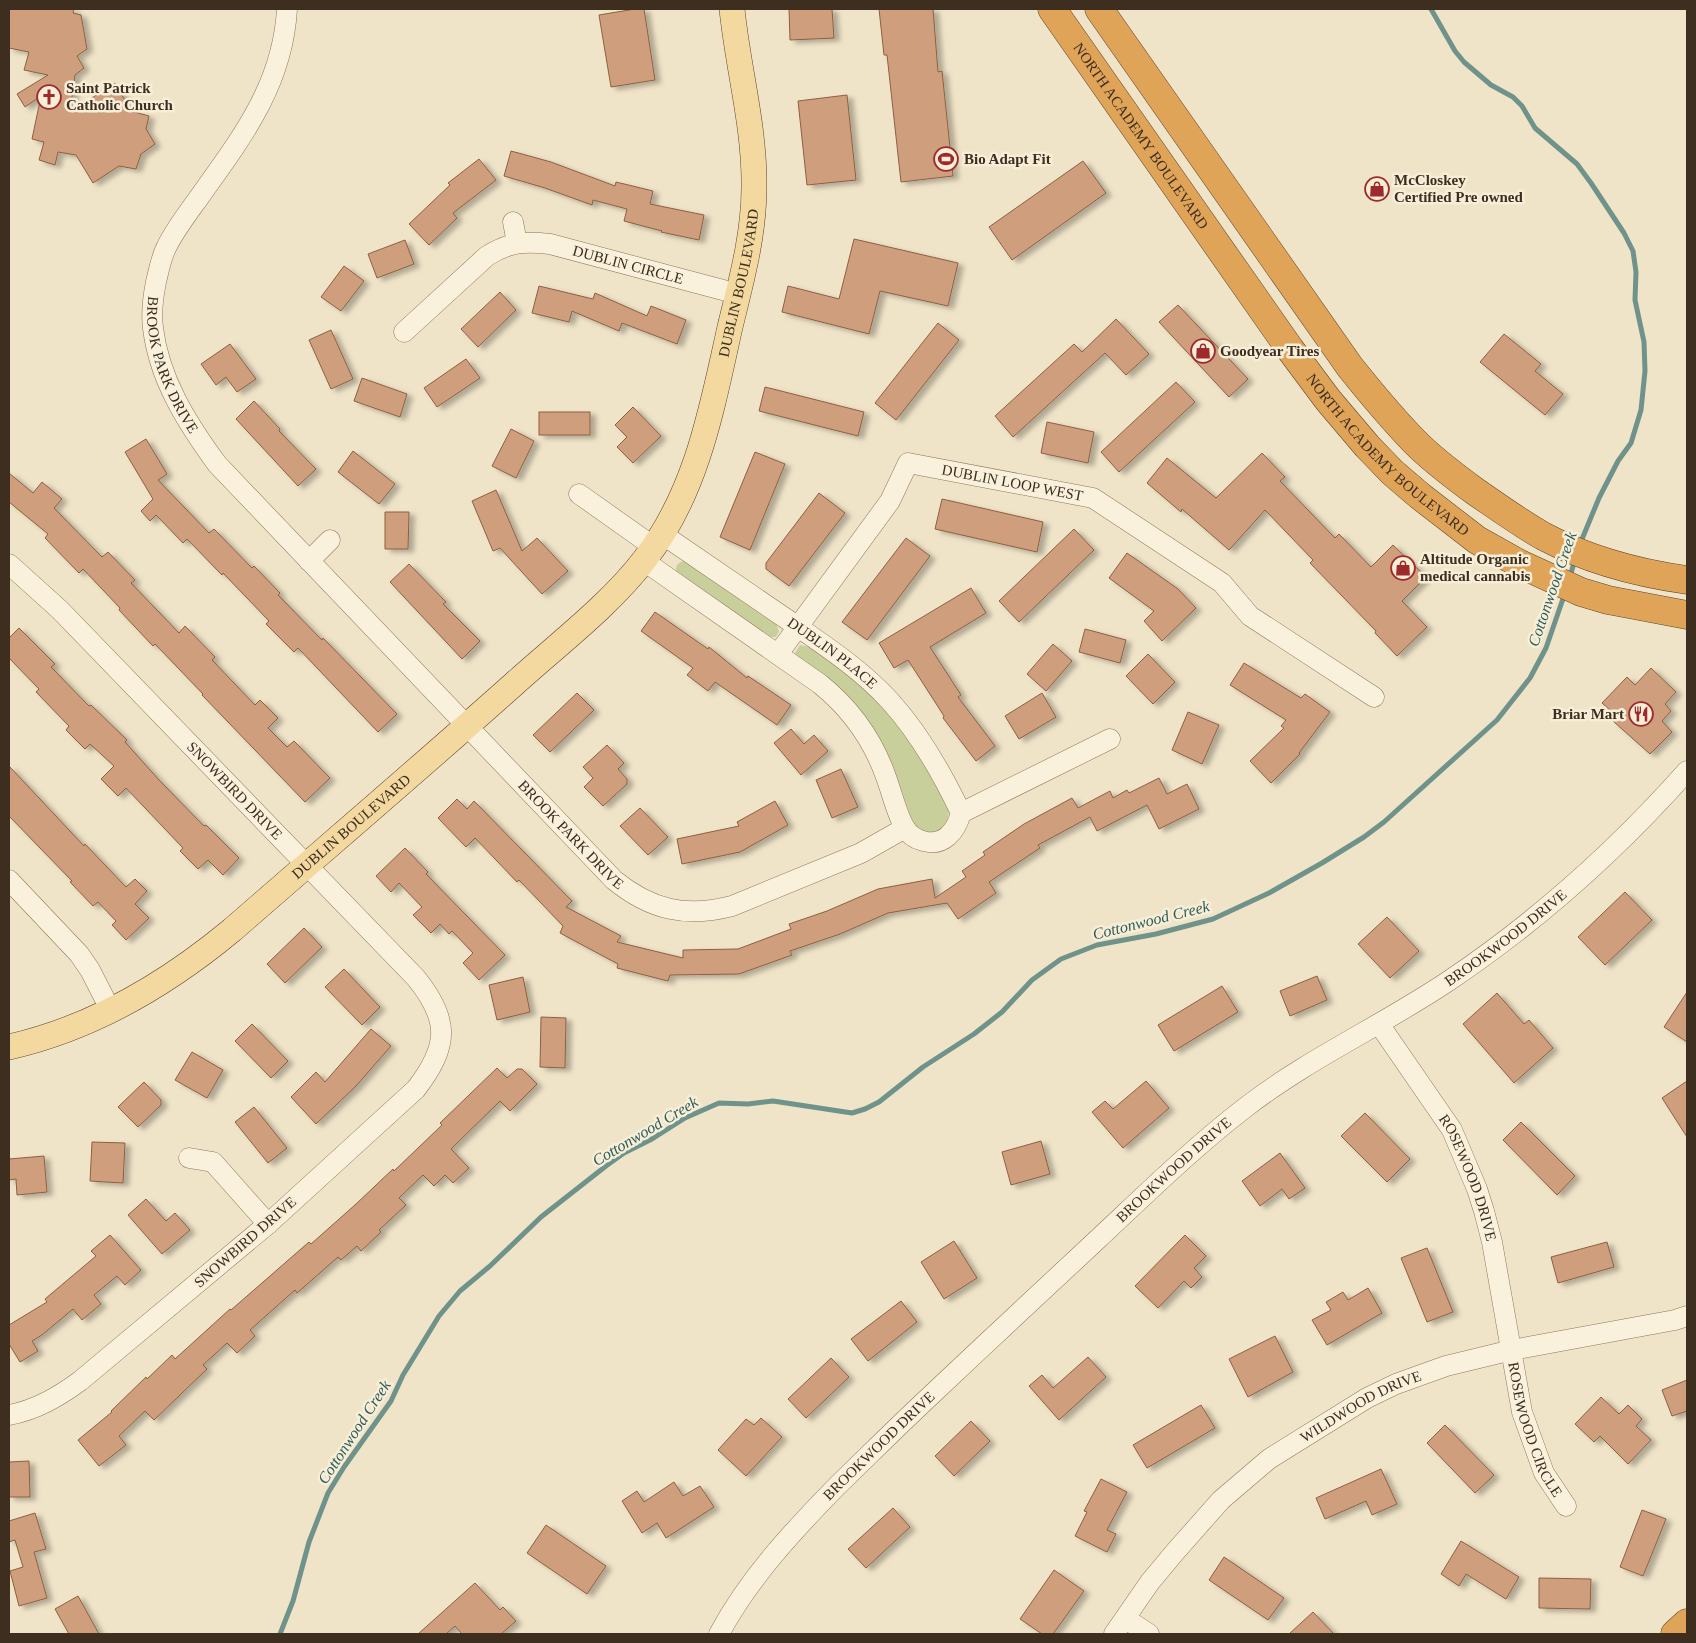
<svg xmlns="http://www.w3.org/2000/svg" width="1696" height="1643" font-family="'Times New Roman',serif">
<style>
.green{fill:#c9cf9b}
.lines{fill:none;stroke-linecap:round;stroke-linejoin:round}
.stream{stroke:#6f938a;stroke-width:5}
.building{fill:#cf9f7d;stroke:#8d5f41;filter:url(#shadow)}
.minor-casing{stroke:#8d765c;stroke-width:21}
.major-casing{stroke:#5b4430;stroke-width:26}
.highway-casing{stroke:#5b4430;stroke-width:29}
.minor{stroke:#faf1dc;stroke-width:20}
.major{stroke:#f3d9a0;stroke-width:25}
.highway{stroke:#e0a458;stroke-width:28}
.labels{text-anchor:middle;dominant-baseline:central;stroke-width:5;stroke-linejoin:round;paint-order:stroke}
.poi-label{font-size:15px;font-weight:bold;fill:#3d2e20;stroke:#f7eed8;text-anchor:start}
.street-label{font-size:15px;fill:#3d2e20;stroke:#f7eed8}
.water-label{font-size:16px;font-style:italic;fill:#2f5d5a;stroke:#f7eed8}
</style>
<defs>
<filter id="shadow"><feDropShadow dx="5.5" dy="3" stdDeviation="2.5" flood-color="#0004"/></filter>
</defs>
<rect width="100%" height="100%" fill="#f0e4c8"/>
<!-- green -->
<g class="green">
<path d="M684,561l5,2 87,61 3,7 -3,6h-8l-91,-64c-3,-6 1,-11 7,-12z"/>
<path d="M800,645l9,2 43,30 29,28 38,47 30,59 -2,14 -9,8 -16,-1 -11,-10 -19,-56 -15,-31 -80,-78 -2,-4z"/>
</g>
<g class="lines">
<!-- stream -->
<g class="stream">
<path d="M1431,9l24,42 9,11 27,23 22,12 9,9 13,22 42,36 14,19 33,50 9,18 3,21 -1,28 9,42 1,29 -4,39 -10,33 -13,18 -19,37 -19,46"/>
<path d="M1570,577l5,-18"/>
<path d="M280,1634l13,-33 16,-59 19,-49 16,-26 47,-66 12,-26 36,-59 21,-25 30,-25 51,-49 65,-51 18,-13 28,-14 33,-21 34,-15 29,1 25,-3 79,12 13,-4 14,-7 44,-35 51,-33 28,-22 30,-32 29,-21 36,-14 59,-11 57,-15 56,-26 53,-30 42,-26 20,-15 113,-102 33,-42 16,-30 19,-55"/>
</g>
</g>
<!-- building -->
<g class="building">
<path d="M9,9h65l-1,4 8,2 6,34 -10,7 7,12 -9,7 -5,37 45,-29 16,28 18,5 -3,13 9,15 -14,10 -5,15 -17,-3 -26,17 -17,-28 -18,-3 -3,13 -16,-5 5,-18 -12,-3 9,-43 -16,11 -8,-13 31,-19 -24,-5 5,-18 -20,-4z"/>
<path d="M635,9h9l11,71 -44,7 -12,-72z"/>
<path d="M789,9h43l2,29 -44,2z"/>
<path d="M879,9h54l5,63 4,-1 11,105 -52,6 -14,-127h-3z"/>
<path d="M847,95l9,85 -49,5 -9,-84z"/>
<path d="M511,151l40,11 64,24 1,-4 37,9 -3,13 54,11 -5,25 -38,-8 1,-1 -38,-10 3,-12 -34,-9 -1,5 -47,-17 -41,-12z"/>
<path d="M479,159l17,21 -43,33 4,5 -28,27 -20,-21 41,-39 -2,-2z"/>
<path d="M1083,161l23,32 -94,67 -23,-33z"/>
<path d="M854,239l104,24 -10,43 -68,-15 -11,43 -87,-22 6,-26 51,13z"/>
<path d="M405,240l9,24 -37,14 -9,-24z"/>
<path d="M344,266l20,15 -23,30 -20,-14z"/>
<path d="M539,286l54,13 2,-6 52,23 4,-10 35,14 -9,24 -55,-21 -3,8 -47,-20 -3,11 -37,-9z"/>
<path d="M500,292l16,18 -38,37 -17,-18z"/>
<path d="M1178,305l70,74 -19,18 -70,-75z"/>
<path d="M1116,319l33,35 -23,21 -21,-22 -92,84 -18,-21 79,-72 8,8z"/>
<path d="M938,323l21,17 -63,80 -21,-17z"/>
<path d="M331,330l22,49 -22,10 -22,-49z"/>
<path d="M1504,334l37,30 -6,7 28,23 -18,21 -65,-53z"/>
<path d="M230,344l26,35 -19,13 -11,-15 -10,8 -15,-21z"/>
<path d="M466,359l14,19 -43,29 -13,-19z"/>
<path d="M362,378l45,16 -7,23 -46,-16z"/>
<path d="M1176,382l19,20 -76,70 -18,-20z"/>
<path d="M765,387l99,25 -6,24 -99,-25z"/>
<path d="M254,401l26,28 -1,2 37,38 -18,17 -62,-67z"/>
<path d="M633,407l28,29 -28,27 -16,-16 10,-10 -12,-12z"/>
<rect x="539" y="412" width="51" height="23"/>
<path d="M1047,422l47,10 -6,31 -47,-10z"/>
<path d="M511,429l23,12 -18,37 -24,-12z"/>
<path d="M146,439l21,35 -9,6 51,53 5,-4 38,39 2,-2 26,27 -2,2 44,45 1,-2 74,76 -19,18 -80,-84 -4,4 -28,-28 3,-3 -46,-48 -1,2 -35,-36 -4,4 -27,-28 -6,6 -9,-10 12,-12 -28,-47z"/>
<path d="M353,451l42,33 -16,20 -41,-32z"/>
<path d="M755,452l30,12 -35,86 -30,-13z"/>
<path d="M1262,453l23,24 -5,4 55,57 4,-4 32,33 22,-22 33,32 -24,24 25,26 -30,29 -22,-23 1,-2 -66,-68 3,-3 -48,-50 -36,40 -47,-41 -1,3 -34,-29 20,-25 49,40z"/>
<path d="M9,473l24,20 9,-11 20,17 -8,9 48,49 6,-5 27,28 -4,3 48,50 6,-7 30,31 -3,3 43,45 5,-5 18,18 -10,10 19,19 7,-6 36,37 -25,24 -103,-107 1,-1 -48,-50 -2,2 -34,-36 1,-2 -37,-39 -4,4 -34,-35 3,-4 -39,-32z"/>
<path d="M496,490l26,61 15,-13 31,33 -26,23 -42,-46 -7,3 -21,-50z"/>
<path d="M819,493l26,20 -56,73 -23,-17v-6z"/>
<path d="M942,499l101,23 -6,30 -102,-23z"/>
<path d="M385,512h24l-1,37h-23z"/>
<path d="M1074,529l20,21 -75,72 -20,-21z"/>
<path d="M906,538l24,18 -63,84 -25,-18z"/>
<path d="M1127,553l51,36 18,19 -34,33 -18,-20 10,-10 -45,-33z"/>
<path d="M409,564l37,38 -3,2 37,37 -18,18 -72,-77z"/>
<path d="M971,588l15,25 -56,34 31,48 -3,2 37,49 -19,15 -33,-43 1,-2 -36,-56 -14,8 -15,-25z"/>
<path d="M655,612l53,37 1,-2 38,31 1,-2 43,29 -14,20 -62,-43 -7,9 -21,-16 6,-7 -52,-37z"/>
<path d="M19,628l36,36 -4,3 38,39 2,-1 36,35 -2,2 35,39 44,45 2,-1 33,33 -16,17 -15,-15 -10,9 -18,-18 3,-3 -57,-60 -8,8 -17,-17 13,-13 -24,-22 -5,5 -19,-19 3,-4 -33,-34 3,-3 -30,-31v-20z"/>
<path d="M1085,629l41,11 -6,23 -41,-11z"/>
<path d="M1053,644l19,17 -26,30 -19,-17z"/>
<path d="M1148,654l27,28 -22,22 -27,-28z"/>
<path d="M1244,663l57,35 4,-4 25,18 -31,41 1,1 -29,29 -21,-22 34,-33 -3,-2 5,-6 -56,-35z"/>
<path d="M1651,668l25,24 -11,12 6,7 -9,10 10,11 -22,22 -37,-33 5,-4 -16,-14 25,-26 8,8z"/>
<path d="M577,693l17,17 -44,42 -17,-17z"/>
<path d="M1042,693l14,24 -37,22 -14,-23z"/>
<path d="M1188,712l31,13 -17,39 -30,-14z"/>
<path d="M791,729l13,15 10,-9 14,16 -27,24 -27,-32z"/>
<path d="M607,745l17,18 -6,6 9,10v5l-24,22 -19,-19 9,-9 -10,-11z"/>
<path d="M9,766l75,80 1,-2 41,43 9,-8 12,12 -12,13 14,14 -23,22 -14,-15 4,-4 -18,-19 -5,4 -23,-24 2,-1 -63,-65z"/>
<path d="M841,769l17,38 -26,11 -16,-38z"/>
<path d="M1159,778l8,16 20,-10 12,25 -40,20 -12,-24 -50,26 -7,-14 -52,28 2,3 -51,34 7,11 -38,26 -11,-16 -59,10 -48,21 -50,17 2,4 -53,19 -69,1 -2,6 -51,-13 1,-4 -58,-31 3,-7 -44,-46 -2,2 -42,-44 -9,9 -28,-29 19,-19 10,10 7,-8 98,100 -6,6 55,29 -4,6 66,16v-8l55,-1 53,-20 -2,-5 38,-13 51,-22 54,-10 3,19 31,-21 -4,-6 23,-16 -2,-3 41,-28 48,-26 6,10 32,-17 3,7 14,-8 2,3z"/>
<path d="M775,801l13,24 -48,27 -58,12 -5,-25 62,-13 -2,-4z"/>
<path d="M640,808l28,29 -20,18 -28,-29z"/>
<path d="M405,848l23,24 -2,2 79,81 -26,25 -16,-17 10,-10 -21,-22 -3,3 -9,-10 -9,9 -18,-18 9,-8 -23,-24 -8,9 -15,-16z"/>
<path d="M1625,892l27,28 -47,45 -27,-28z"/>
<path d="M1387,917l32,34 -29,27 -32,-34z"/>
<path d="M304,928l18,19 -37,36 -18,-19z"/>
<path d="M344,969l36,38 -18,18 -37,-38z"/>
<path d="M1317,976l10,24 -37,16 -10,-25z"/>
<path d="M523,977l7,35 -33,8 -8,-35z"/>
<path d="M1222,986l16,26 -64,39 -16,-26z"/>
<path d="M1687,992v50l-23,-15z"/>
<path d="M1497,993l27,31 5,-4 24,28 -39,35 -51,-59z"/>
<path d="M541,1017l25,1 -1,50 -25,-1z"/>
<path d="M252,1024l36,37 -17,17 -36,-37z"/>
<path d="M371,1029l20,17 -35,40 -40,38 -25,-27 25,-25 9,10z"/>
<path d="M192,1052l31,18 -16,28 -32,-18z"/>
<path d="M497,1068l10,10 10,-9h5l15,15 -27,27 -10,-10 -49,48 18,19 -16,15 -8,-8 -11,11 -11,-11 -24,23 7,7 -27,25 2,2 -20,19 -4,-5 -16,14 -3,-3 -41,36 -2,-3 -45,40 5,6 -18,17 -10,-10 -24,22 4,4 -53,51 -9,-9 -26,25 7,9 -27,21 -21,-26 34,-28 -1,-1 35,-34 1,2 25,-24 3,4 55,-50 1,1 78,-68 2,2 45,-40 37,-35 1,2 48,-46 -2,-2z"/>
<path d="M1146,1081l23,27 -46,40 -31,-36 13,-11 8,8z"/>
<path d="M1687,1081v56l-25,-39z"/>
<path d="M144,1082l17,18v5l-23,22 -20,-20z"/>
<path d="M254,1107l33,41 -19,15 -33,-41z"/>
<path d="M1365,1113l45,46 -23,23 -46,-46z"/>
<path d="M1521,1122l54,54 -18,19 -54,-55z"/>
<path d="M1041,1141l9,33 -39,11 -9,-33z"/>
<path d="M92,1142l33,1 -2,40 -33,-2z"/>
<path d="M1280,1153l25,35 -16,11 -7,-10 -22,17 -18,-25z"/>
<path d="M44,1156l3,36 -30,3 -1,-16 -7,1v-21z"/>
<path d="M146,1199l20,22 9,-8 15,17 -28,24 -34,-39z"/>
<path d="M110,1235l31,35 -16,15 -8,-9 -23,19 7,9 -19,16 -9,-11 -31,26 -10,6 6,10 -18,11 -11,-18v-19l38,-23 -2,-3 51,-43 -5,-5z"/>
<path d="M1185,1235l21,21 -12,12 8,9 -11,11 -7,-7 -26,27 -23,-22z"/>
<path d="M954,1241l23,37 -33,21 -23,-37z"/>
<path d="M1607,1242l7,25 -56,16 -7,-26z"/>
<path d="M1427,1248l26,64 -26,10 -26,-64z"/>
<path d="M1368,1288l14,25 -55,32 -15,-25 19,-10 -5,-8 17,-10 5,8z"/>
<path d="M901,1301l16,21 -49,39 -17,-22z"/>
<path d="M1275,1336l18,36 -45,25 -19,-38z"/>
<path d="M1088,1357l18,20 -47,43 -30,-34 13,-11 11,13z"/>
<path d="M831,1358l18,19 -43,41 -18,-19z"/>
<path d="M1687,1380v31l-15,5 -10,-26z"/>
<path d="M1601,1397l18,17 9,-9 14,14 -6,7 15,14 -23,24 -28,-28 -6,6 -19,-18z"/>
<path d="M1201,1405l14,23 -68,40 -14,-23z"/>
<path d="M761,1418l21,19 -36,39 -28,-26 28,-31 8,6z"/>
<path d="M971,1421l19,20 -36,35 -19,-20z"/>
<path d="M1445,1425l49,50 -19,18 -48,-50z"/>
<path d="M29,1461l1,36h-21v-35z"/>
<path d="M1381,1469l16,35 -25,11 -6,-14 -41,18 -9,-21z"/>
<path d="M1101,1479l26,13 -20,38 9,4 -9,18 -32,-16 12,-24 -3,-1z"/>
<path d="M674,1482l9,14 17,-10 14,21 -48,31 -9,-15 -15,10 -20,-32 15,-10 7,11z"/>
<path d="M893,1508l17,19 -44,41 -18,-19z"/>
<path d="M1642,1510l24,9 -23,57 -23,-9z"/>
<path d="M35,1513l11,36 -12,3 13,46 -28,8 -9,-35 13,-4 -8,-27 -6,2v-21z"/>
<path d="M546,1525l60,41 -19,28 -60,-41z"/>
<path d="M1461,1541l58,36 -13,22 -40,-25 -7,12 -18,-12z"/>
<path d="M1224,1557l60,41 -16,22 -59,-40z"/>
<path d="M1054,1570l30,21 -31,43h-11l-22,-15z"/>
<path d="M1539,1578l52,1 -1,30 -51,-1z"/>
<path d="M475,1583l25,27 3,-3 13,14 -15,13h-39l-7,-8 -9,8h-28z"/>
<path d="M78,1596l21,38h-30l-14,-25z"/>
<path d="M1313,1612l21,22h-45z"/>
</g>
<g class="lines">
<!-- minor casing -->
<g class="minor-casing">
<g id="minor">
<path id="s1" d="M287,9c-4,72 -41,123 -82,180 -13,19 -28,37 -38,57 -6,11 -8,24 -11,36 -3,15 -5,31 -3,46 6,51 34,95 64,136l397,416c37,30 72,38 118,26l129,-53 44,-25"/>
<path d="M513,222l4,21"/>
<path id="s2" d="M404,332l83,-76c22,-14 38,-15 63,-12l188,50"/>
<path d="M579,494l75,53"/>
<path id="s3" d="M662,534c41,28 82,56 123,84 36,25 75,50 105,83 30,33 52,72 71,112"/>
<path d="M309,561l21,-21"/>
<path d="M644,561l176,123c31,25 53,56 66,93 5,13 12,41 19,51 4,7 11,11 18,13 21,6 33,-10 38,-28l149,-74"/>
<path id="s4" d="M9,564l51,46 356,368c34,42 33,68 0,111l-148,135 -188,157c-22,16 -44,29 -71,34"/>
<path id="s5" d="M778,654l112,-153 18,-38 185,35 129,85 28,33 124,81"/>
<path d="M9,880l70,74 11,16 21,41"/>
<path id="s6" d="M1379,1024l73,106 25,59 7,22 8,31 30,170 22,61 22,33"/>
<path d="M189,1158l24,4 55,62"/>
<path d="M1126,1619l23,15"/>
<path id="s7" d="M719,1634c30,-56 74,-103 118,-148 30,-29 59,-58 90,-87 57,-54 114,-107 172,-161 48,-45 95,-91 147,-131 62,-48 135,-81 201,-125 88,-59 169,-131 240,-211"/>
<path id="s8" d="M1114,1634l36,-52 25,-30 46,-52 48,-41 98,-61 29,-14 50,-18 66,-16 163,-30 12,-4"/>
</g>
</g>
<!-- major casing -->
<g class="major-casing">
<g id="major">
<path id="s9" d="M9,1047c84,-19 158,-63 223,-117 94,-82 189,-163 282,-246 43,-39 96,-79 131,-125 52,-67 67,-151 85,-232 11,-45 24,-92 24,-139 1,-61 -16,-119 -22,-179"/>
</g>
</g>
<!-- highway casing -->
<g class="highway-casing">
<g id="highway">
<path id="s10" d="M1052,9l238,340 38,51 39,46 25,26 28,24 57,44 43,24 61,28 27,8 79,15"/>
<path d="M1099,9l251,358c20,25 40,49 62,72 19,20 42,37 64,53 22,15 44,31 67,44 45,24 94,37 144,44"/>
<path d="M1675,1634l12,-11"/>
</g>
</g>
<!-- minor -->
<use href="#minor" class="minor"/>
<!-- major -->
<use href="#major" class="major"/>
<!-- highway -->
<use href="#highway" class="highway"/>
</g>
<!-- icons -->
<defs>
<g id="church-ring" transform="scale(1.25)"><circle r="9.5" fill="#f7eed8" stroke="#9e2a2b" stroke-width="1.5"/><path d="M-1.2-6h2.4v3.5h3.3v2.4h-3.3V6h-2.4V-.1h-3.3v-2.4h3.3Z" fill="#9e2a2b"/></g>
<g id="stadium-ring" transform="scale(1.25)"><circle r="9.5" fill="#f7eed8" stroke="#9e2a2b" stroke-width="1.5"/><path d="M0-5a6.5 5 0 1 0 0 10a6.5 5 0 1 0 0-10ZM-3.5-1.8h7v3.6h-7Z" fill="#9e2a2b"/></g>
<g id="shop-ring" transform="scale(1.25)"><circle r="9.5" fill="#f7eed8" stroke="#9e2a2b" stroke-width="1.5"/><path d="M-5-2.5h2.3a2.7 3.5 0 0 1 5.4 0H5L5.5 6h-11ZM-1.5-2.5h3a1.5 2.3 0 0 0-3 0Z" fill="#9e2a2b"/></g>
<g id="restaurant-ring" transform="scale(1.25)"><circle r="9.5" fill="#f7eed8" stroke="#9e2a2b" stroke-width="1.5"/><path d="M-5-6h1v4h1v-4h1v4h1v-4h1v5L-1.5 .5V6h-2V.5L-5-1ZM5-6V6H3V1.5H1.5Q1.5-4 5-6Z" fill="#9e2a2b"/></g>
</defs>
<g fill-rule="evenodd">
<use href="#church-ring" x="49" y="97"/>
<use href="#stadium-ring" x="946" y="159"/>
<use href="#shop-ring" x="1377" y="189"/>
<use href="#shop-ring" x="1203" y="351"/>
<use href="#shop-ring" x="1403" y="568"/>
<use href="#restaurant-ring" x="1641" y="714"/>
</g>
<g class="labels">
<!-- poi labels -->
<g class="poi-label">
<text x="66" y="88">Saint Patrick<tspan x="66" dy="17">Catholic Church</tspan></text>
<text x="964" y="159">Bio Adapt Fit</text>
<text x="1394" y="180">McCloskey<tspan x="1394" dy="17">Certified Pre owned</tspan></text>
<text x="1220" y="351">Goodyear Tires</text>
<text x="1420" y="559">Altitude Organic<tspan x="1420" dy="17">medical cannabis</tspan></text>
<text x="1624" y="714" text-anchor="end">Briar Mart</text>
</g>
<!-- street labels -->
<g class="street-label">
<text stroke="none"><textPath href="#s10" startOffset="155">NORTH ACADEMY BOULEVARD</textPath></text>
<text stroke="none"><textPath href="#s2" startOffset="259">DUBLIN CIRCLE</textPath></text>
<text stroke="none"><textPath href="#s9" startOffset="1104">DUBLIN BOULEVARD</textPath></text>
<text stroke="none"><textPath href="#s1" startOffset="394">BROOK PARK DRIVE</textPath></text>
<text stroke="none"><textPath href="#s10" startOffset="560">NORTH ACADEMY BOULEVARD</textPath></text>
<text stroke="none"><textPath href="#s5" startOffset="338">DUBLIN LOOP WEST</textPath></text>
<text stroke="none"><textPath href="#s3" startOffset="208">DUBLIN PLACE</textPath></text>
<text stroke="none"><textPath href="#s4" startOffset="320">SNOWBIRD DRIVE</textPath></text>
<text stroke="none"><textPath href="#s9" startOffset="412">DUBLIN BOULEVARD</textPath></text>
<text stroke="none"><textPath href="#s1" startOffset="1018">BROOK PARK DRIVE</textPath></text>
<text stroke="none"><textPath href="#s7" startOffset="1058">BROOKWOOD DRIVE</textPath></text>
<text stroke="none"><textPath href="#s7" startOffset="652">BROOKWOOD DRIVE</textPath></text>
<text stroke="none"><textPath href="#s6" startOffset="179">ROSEWOOD DRIVE</textPath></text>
<text transform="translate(245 1242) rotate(-41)">SNOWBIRD DRIVE</text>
<text stroke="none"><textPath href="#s8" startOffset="341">WILDWOOD DRIVE</textPath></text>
<text stroke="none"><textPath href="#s6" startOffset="441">ROSEWOOD CIRCLE</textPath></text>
<text stroke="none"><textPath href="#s7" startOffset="248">BROOKWOOD DRIVE</textPath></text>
</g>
<!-- water labels -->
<g class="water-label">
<text transform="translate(1552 589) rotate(-71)">Cottonwood Creek</text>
<text transform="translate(1151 920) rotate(-14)">Cottonwood Creek</text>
<text transform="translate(645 1131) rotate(-31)">Cottonwood Creek</text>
<text transform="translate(354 1432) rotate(-57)">Cottonwood Creek</text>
</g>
</g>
<!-- border -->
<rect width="1696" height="1643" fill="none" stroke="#3d2e20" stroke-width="20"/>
</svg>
